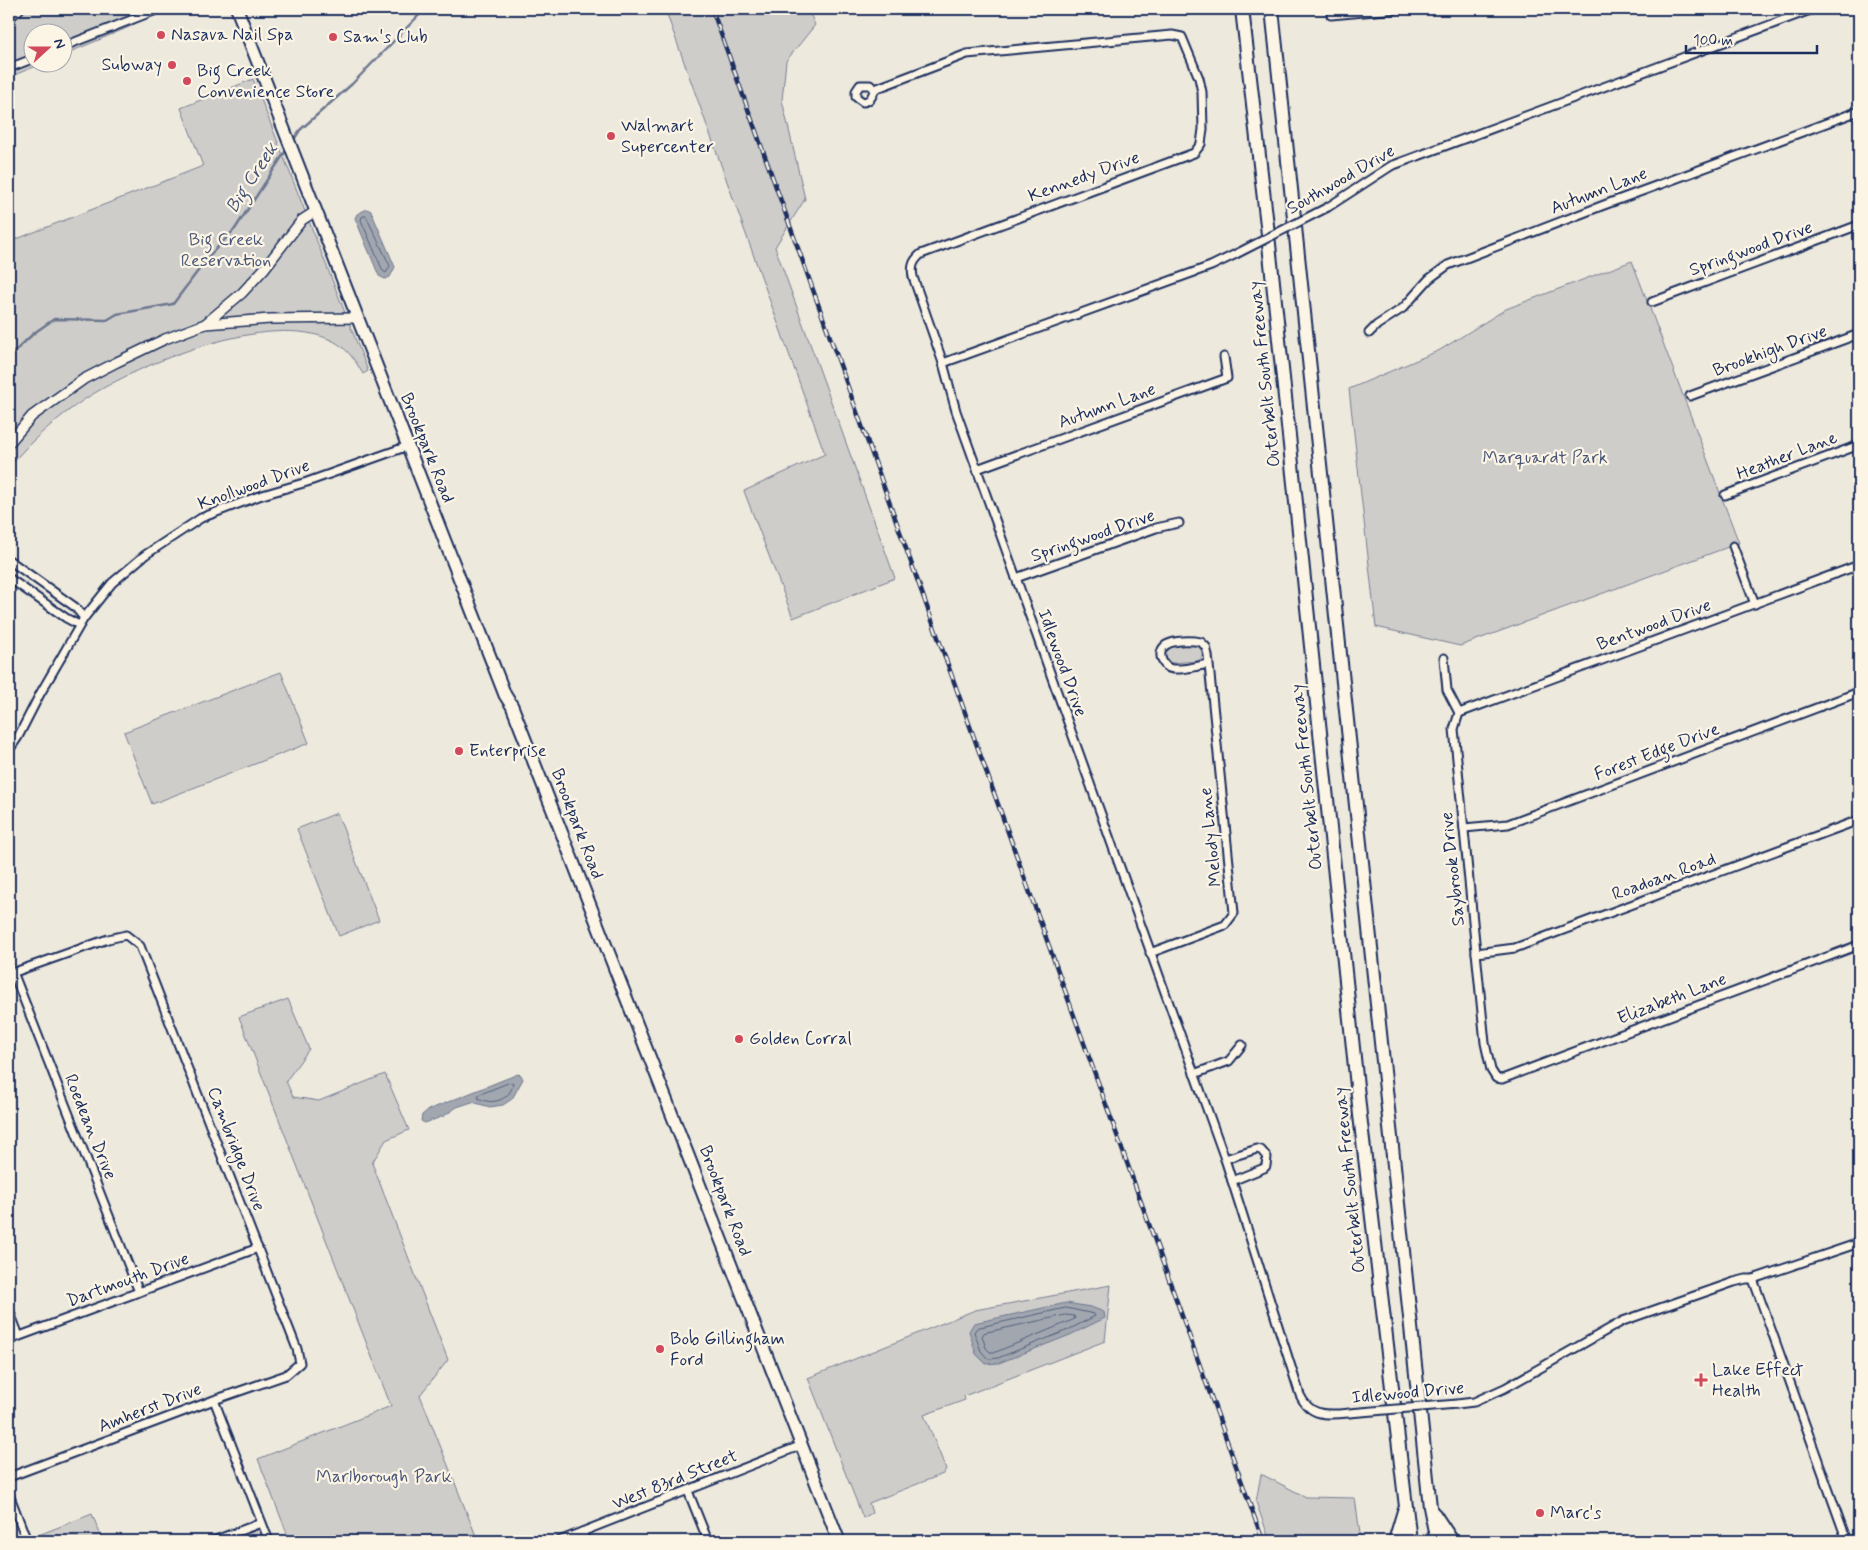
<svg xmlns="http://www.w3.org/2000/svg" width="1868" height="1550" font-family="Mynerve,sans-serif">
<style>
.green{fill:#cfcdca;stroke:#757e94}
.water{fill:#a2a7af;stroke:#6c778f}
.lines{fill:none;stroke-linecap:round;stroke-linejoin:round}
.shore{stroke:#515f7e;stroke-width:1}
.stream{stroke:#6c778f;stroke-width:2.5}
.minor-casing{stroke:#1b2f5e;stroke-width:11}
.tertiary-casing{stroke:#1b2f5e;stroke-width:12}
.secondary-casing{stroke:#1b2f5e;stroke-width:14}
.primary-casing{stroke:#1b2f5e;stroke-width:15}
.motorway-casing{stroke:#1b2f5e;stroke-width:16}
.minor{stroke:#fcf5e5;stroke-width:7}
.tertiary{stroke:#fcf5e5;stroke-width:9}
.secondary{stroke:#fcf5e5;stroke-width:10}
.primary{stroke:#fcf5e5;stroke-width:11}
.motorway{stroke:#fcf5e5;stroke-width:12}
.rail-casing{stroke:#1b2f5e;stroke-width:4.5}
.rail{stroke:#fcf5e5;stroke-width:2.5;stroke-dasharray:8;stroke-linecap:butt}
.minor-bridge-casing{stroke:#1b2f5e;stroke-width:11;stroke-linecap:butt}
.minor-bridge{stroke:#fcf5e5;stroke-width:7}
.poi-dot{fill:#d1495b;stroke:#fcf5e5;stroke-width:2}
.labels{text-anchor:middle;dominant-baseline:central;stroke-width:4.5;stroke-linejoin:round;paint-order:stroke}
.poi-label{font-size:18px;fill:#1b2f5e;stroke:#fcf5e5;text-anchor:start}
.street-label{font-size:18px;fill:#1b2f5e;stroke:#fcf5e5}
.park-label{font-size:18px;fill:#485679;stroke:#fcf5e5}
.water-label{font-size:19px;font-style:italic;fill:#445376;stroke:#fcf5e5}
</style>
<rect width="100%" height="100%" fill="#eee9dd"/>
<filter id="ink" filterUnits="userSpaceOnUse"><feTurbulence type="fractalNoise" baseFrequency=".02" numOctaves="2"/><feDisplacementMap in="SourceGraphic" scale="10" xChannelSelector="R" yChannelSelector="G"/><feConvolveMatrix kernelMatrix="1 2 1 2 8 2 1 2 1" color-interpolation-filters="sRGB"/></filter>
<g filter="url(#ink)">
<!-- green -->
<g class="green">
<path d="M25,9h102l7,16 -71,30 -1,-23h-30v30l12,1 -35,14v-54z"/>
<path d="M665,9h143l7,16 -29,36 -4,39 23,99 -30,48 120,331 -102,40 -49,-127 81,-37z"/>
<path d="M253,79l115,292 -5,3c-8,-14 -16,-26 -30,-33 -63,-32 -194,23 -248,58 -28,19 -55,42 -76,68v-225l194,-76 -22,-58z"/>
<path d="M1632,261l107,282 -279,103 -84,-19 -27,-238 91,-39 66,-41z"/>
<path d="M1193,643l7,1 3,3 -1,10 -4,4 -27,2 -7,-7 1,-5 5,-5z"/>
<path d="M281,672l28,71 -157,61 -28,-72z"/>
<path d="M337,813l42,107 -40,16 -42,-107z"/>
<path d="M288,999l21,50 -23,32 7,16 26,4 66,-27 24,56 -23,10 -14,23 76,197 -28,35 58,146h-188l-32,-82 133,-53 -152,-389z"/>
<path d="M1111,1285l-6,56 -141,55 1,4 -41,15 22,54 -3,5 -74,29 3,10 -9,5 -55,-140 167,-68z"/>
<path d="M1261,1474l45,23 49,1 6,43h-91l-14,-39z"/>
<path d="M92,1514l11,27h-70l-2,-3z"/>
<path d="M260,1529l5,12h-38z"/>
</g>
<!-- water -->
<g class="water">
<path d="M367,209l4,2 24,56 -5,10 -5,2 -6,-3 -24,-58 2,-4z"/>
<path d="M518,1074l3,1 2,4 -11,20 -9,6 -13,2 -18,-5 -15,5 -13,9 -19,7 -4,-2 1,-6 6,-5z"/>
<path d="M1066,1303l25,4 13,5 1,6 -35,17 -71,28 -13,1 -10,-10 -7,-23 5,-8z"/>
</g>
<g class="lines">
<!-- shore -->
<g class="shore">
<path d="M366,216l24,50 -4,7 -3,-2 -22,-51 1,-3z"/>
<path d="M511,1082l2,1c-2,17 -21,23 -35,15l1,-3z"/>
<path d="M1066,1308l28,6 1,2 -27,14 -70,28 -10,1 -7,-8 -7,-19 3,-4z"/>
<path d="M1066,1315l8,1 1,3 -79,33h-6l-4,-4 -4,-12 2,-3z"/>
</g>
<!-- stream -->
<g class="stream">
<path d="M293,141l7,-11 52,-46 73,-75"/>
<path d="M9,357l25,-24 20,-14 53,1 10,-6 56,-10 37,-49 25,-26 52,-80"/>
</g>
<!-- minor casing -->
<g class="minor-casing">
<g id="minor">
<path d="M1331,15l66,-6"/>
<path d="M62,47l97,-38"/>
<path d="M9,68l23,-9"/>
<path d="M875,89l-5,-4h-10l-4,6v6l7,5c8,-1 9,-6 12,-13l92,-35 205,-19 10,2 17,41 3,14 1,37 -2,15 -7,9 -273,101c-8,7 -10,12 -8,23l30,86 13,48 269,748 75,236c10,22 27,20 49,18"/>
<path d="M1328,207l63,-41 422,-157"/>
<path d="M1652,302l207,-77"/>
<path d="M1369,333l8,-8 26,-17 26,-29 19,-14 156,-60 255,-94"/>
<path d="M943,363l268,-97 25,-12"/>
<path d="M1690,396l169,-62"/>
<path d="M977,469l250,-91 -3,-21"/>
<path d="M1725,495l134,-50"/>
<path d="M1733,546l22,58"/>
<path d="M9,560l66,47 9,11"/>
<path d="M9,578l57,40 13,7"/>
<path d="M1016,578l140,-50 23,-5"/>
<path d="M1444,658l3,32 12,23 -5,16 31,314 6,27 5,8 6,1 357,-134"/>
<path d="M1459,713l400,-148"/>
<path d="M9,750l9,-13 22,-43 44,-76 28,-35 33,-28 56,-37 58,-22 48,-14 101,-36"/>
<path d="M1464,828l44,-4 351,-132"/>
<path d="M1150,953l75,-28 9,-12 -26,-258 -2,-8 -5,-5c-9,-2 -27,-2 -35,3 -10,7 -4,23 7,24 11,1 24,-3 35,-5"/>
<path d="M1476,953l39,-5 344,-128"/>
<path d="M13,972l126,320"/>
<path d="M9,974l99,-35 18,-4 14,11 157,403 3,14 -14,12 -72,25 -205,77"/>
<path d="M1194,1074l35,-13 13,-16"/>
<path d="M1225,1159l32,-10 4,1 6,7 -1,9 -2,2 -32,13"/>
<path d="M1753,1279l94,262"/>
<path d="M9,1310l10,26"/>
<path d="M9,1340l249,-92"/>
<path d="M214,1400l55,141"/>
<path d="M1457,1404l17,-2 31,-14 118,-67 111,-39 12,-3h7l106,-36"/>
<path d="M688,1491l20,50"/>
<path d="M9,1494l18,47"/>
<path d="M582,1532l4,9"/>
<path d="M213,1541l48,-18"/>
<path d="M559,1541l243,-96"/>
</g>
</g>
<!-- tertiary casing -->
<g class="tertiary-casing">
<g id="tertiary">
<path d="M205,324l65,-5 87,-1"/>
<path d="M9,443l23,-27 52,-37 33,-17 48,-23 40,-15 37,-31 22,-24 38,-49 14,-9"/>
</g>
</g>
<!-- secondary casing -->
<g class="secondary-casing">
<path id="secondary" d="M9,16l9,-7"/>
</g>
<!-- primary casing -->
<g class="primary-casing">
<path id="primary" d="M237,9c90,228 179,457 268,686l7,11 327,835"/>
</g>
<!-- motorway casing -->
<g class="motorway-casing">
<g id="motorway">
<path d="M1242,9l25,216 93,890 50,426"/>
<path d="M1272,9l158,1498 7,34"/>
<path d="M1434,1514l18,27"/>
<path d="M1395,1541l9,-30"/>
</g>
</g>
<!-- minor -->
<use href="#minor" class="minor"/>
<!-- tertiary -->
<use href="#tertiary" class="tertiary"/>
<!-- secondary -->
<use href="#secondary" class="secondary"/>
<!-- primary -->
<use href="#primary" class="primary"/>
<!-- motorway -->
<use href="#motorway" class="motorway"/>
<!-- rail casing -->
<g class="rail-casing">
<path id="rail" d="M712,9l551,1532"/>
</g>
<!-- rail -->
<use href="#rail" class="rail"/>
<!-- minor-bridge casing -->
<g class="minor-bridge-casing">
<g id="minor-bridge">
<path d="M1236,254l92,-47"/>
<path d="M1349,1413l108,-9"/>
</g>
</g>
<!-- minor-bridge -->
<use href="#minor-bridge" class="minor-bridge"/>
</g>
</g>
<!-- markers -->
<g class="poi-dot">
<circle cx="161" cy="35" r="5"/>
<circle cx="333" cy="37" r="5"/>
<circle cx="172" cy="65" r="5"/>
<circle cx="187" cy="81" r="5"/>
<circle cx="611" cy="136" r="5"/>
<circle cx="459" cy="751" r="5"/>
<circle cx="739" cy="1039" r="5"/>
<circle cx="660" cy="1349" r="5"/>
<path d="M1698.5 1372.5h5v5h5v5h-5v5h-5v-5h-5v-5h5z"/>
<circle cx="1540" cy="1513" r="5"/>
</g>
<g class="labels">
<!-- poi labels -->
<g class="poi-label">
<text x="171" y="35">Nasava Nail Spa</text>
<text x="343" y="37">Sam's Club</text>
<text x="162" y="65" text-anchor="end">Subway</text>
<text x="197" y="71">Big Creek<tspan x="197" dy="21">Convenience Store</tspan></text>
<text x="621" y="126">Walmart<tspan x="621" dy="21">Supercenter</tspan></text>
<text x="469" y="751">Enterprise</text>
<text x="749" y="1039">Golden Corral</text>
<text x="670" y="1339">Bob Gillingham<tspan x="670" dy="21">Ford</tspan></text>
<text x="1712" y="1370">Lake Effect<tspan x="1712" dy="21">Health</tspan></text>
<text x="1550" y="1513">Marc's</text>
</g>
<!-- street labels -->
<g class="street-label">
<text transform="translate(1084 177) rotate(-20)">Kennedy Drive</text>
<text transform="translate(1341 180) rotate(-30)">Southwood Drive</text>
<text transform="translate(1599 191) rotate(-21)">Autumn Lane</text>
<text transform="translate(1751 249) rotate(-20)">Springwood Drive</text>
<text transform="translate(1770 351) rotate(-20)">Brookhigh Drive</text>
<text transform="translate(1265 374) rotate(-96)">Outerbelt South Freeway</text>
<text transform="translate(1107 406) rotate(-20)">Autumn Lane</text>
<text transform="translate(427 448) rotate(68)">Brookpark Road</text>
<text transform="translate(1787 456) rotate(-21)">Heather Lane</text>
<text transform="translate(254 485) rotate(-20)">Knollwood Drive</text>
<text transform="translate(1093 536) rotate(-19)">Springwood Drive</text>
<text transform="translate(1654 625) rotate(-20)">Bentwood Drive</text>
<text transform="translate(1062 663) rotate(70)">Idlewood Drive</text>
<text transform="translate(1657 752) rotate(-21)">Forest Edge Drive</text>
<text transform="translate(1307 777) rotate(-96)">Outerbelt South Freeway</text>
<text transform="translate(577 824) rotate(69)">Brookpark Road</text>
<text transform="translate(1211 837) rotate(-96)">Melody Lane</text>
<text transform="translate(1453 869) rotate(-96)">Saybrook Drive</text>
<text transform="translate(1664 877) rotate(-20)">Roadoan Road</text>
<text transform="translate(1672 999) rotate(-21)">Elizabeth Lane</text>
<text transform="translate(90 1127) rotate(68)">Roedean Drive</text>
<text transform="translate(236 1149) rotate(69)">Cambridge Drive</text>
<text transform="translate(1350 1180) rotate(-96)">Outerbelt South Freeway</text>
<text transform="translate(725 1201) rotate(69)">Brookpark Road</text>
<text transform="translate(128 1280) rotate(-20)">Dartmouth Drive</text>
<text transform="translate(1408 1393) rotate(-5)">Idlewood Drive</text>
<text transform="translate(150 1408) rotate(-21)">Amherst Drive</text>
<text transform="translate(675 1480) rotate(-22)">West 83rd Street</text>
</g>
<!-- park labels -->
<g class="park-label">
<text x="226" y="240">Big Creek<tspan x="226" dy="21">Reservation</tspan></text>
<text x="1545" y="458">Marquardt Park</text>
<text x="384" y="1477">Marlborough Park</text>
</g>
<!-- water labels -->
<g class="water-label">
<text transform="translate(252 178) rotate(-57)">Big Creek</text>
</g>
</g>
<!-- margin -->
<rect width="1868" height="1550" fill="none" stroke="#fcf5e5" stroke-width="30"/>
<rect x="15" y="15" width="1838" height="1520" fill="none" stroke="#1b2f5e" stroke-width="2" filter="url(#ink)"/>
<!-- north arrow -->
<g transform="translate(48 48) rotate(69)"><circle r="24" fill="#fcf5e5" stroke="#a2a6af"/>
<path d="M0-4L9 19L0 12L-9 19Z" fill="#d1495b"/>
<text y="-8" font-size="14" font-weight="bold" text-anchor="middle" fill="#1b2f5e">N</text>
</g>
<!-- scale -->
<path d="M1686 45v8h131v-8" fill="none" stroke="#1b2f5e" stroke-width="2.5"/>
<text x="1693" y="45" font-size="15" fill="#1b2f5e" stroke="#fcf5e5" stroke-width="4" paint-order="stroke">100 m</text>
</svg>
